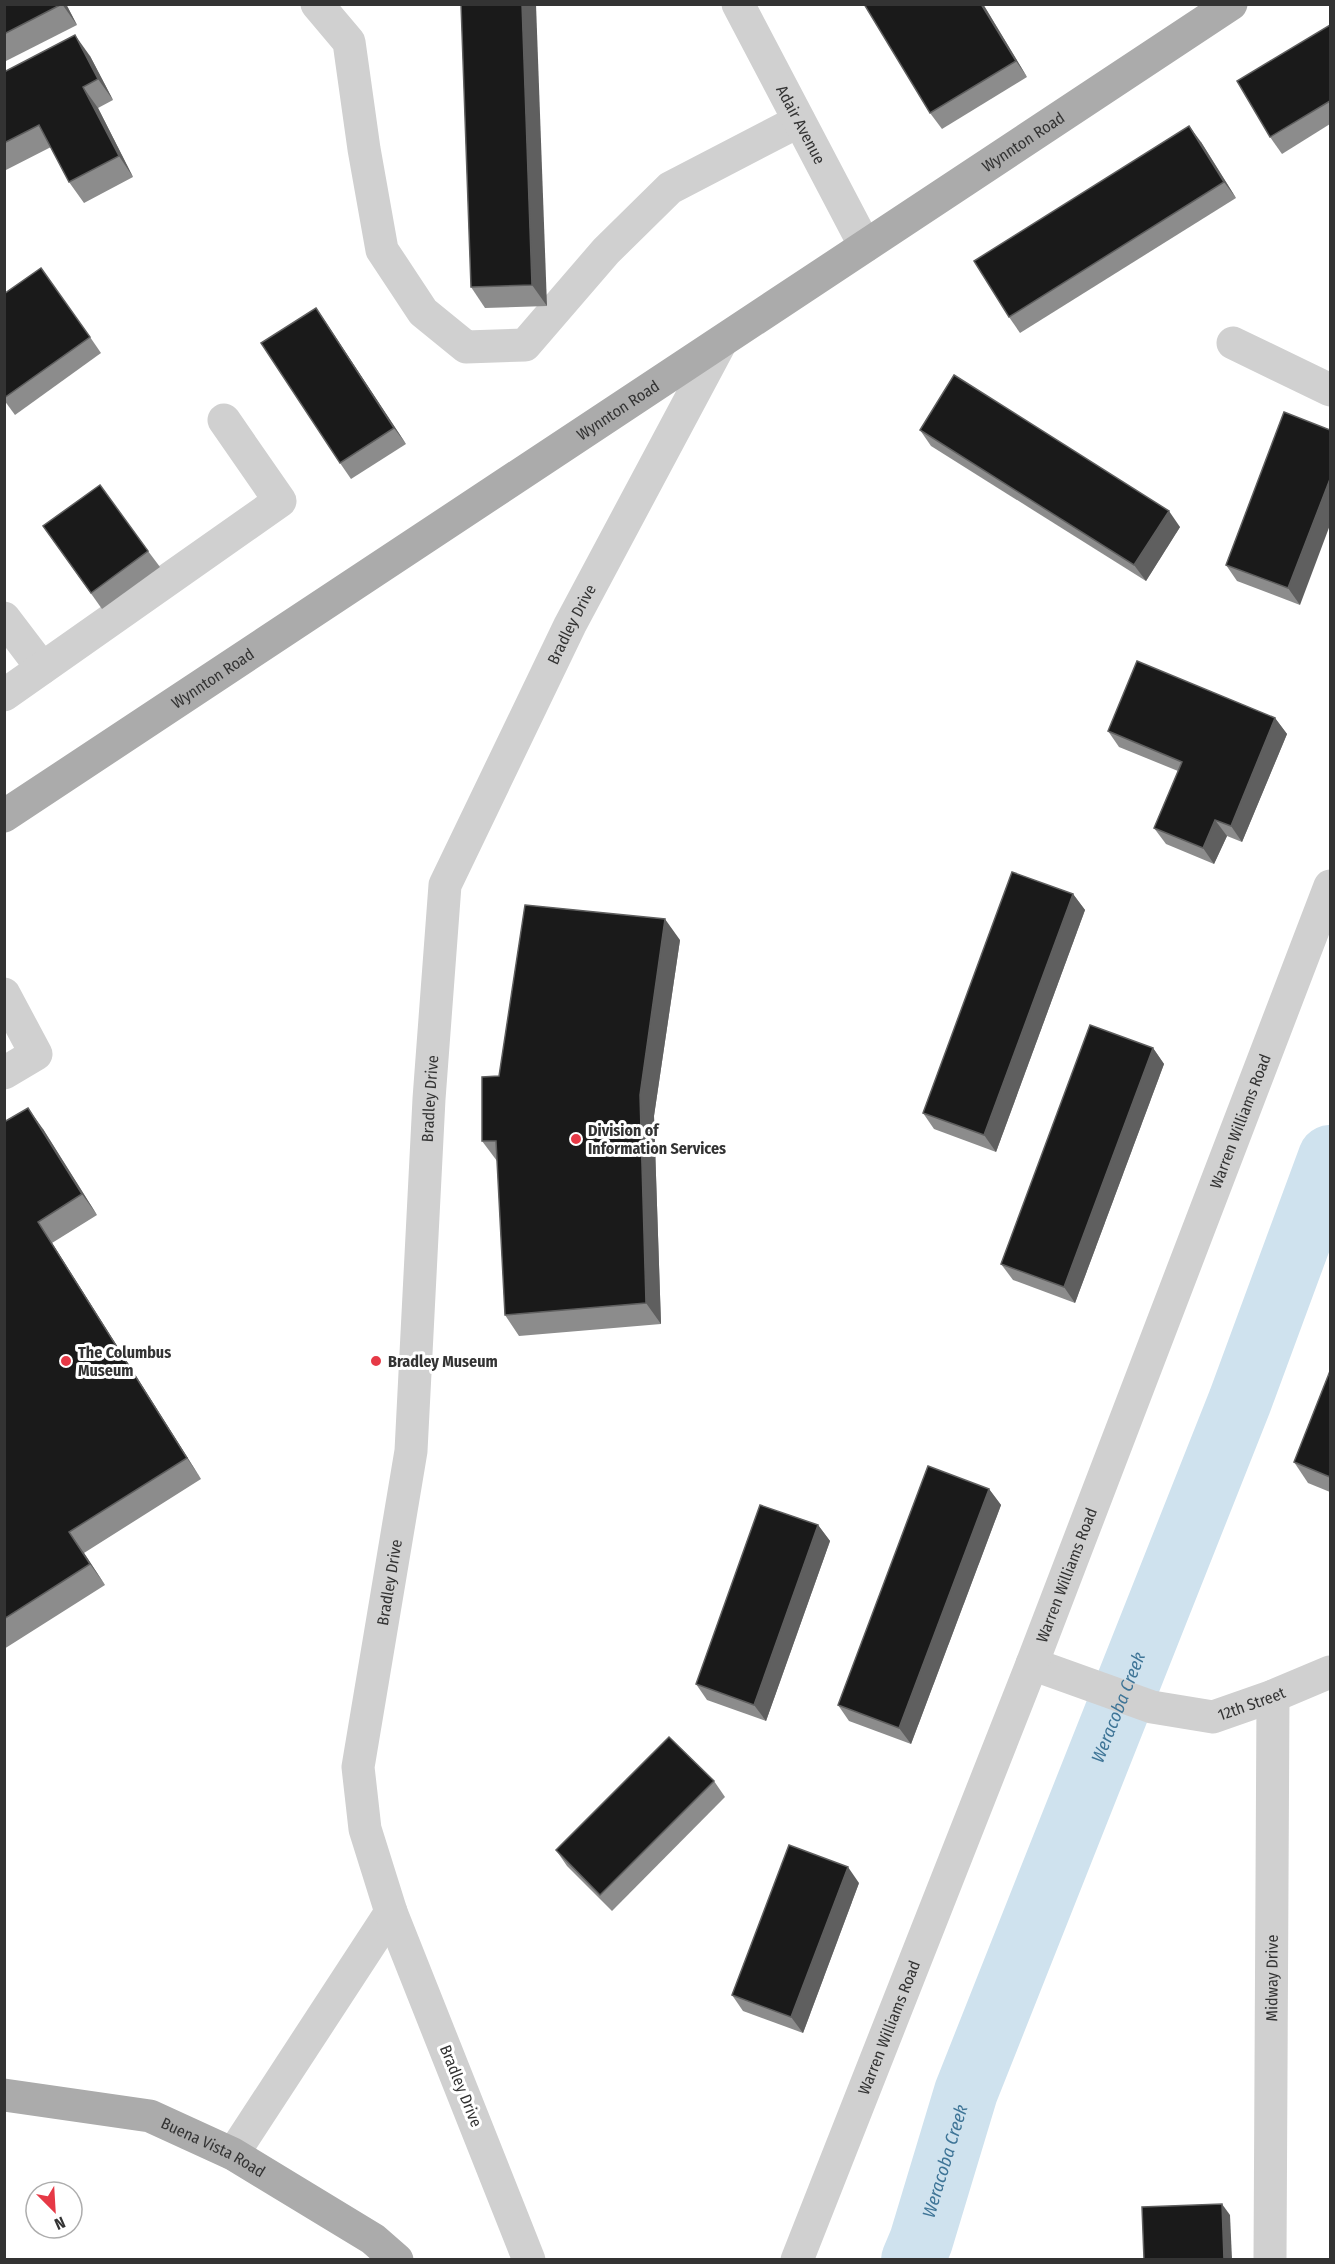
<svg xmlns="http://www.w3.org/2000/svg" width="1335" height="2264" font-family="'Fira Sans Condensed',sans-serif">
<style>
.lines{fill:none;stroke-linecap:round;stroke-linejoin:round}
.river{stroke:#cfe2ee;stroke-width:64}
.minor{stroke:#d0d0d0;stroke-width:33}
.major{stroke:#ababab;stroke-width:33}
.wall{fill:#8c8c8c}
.shaded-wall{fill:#5f5f5f}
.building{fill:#1a1a1a;stroke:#5f5f5f;stroke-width:1.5}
.poi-dot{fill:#e63946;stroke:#fff;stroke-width:2}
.labels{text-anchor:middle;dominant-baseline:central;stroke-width:6;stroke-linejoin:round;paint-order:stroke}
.street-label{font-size:16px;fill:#333;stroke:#fff}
.poi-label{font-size:16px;font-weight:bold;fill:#333;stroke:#fff;text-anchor:start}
.water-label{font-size:18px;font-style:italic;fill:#3f7597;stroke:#fff}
</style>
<rect width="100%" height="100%" fill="#fff"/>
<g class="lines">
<!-- river -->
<path class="river" id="s1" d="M913,2260l8,-19 45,-149 274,-691 90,-244"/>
<!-- minor -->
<g class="minor">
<path d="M317,4l32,38 15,107 18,101 41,62 43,35 59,-2 81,-94 64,-63 129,-67"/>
<path id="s2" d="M738,4l127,242"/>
<path d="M1233,343l97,47"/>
<path d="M4,618l38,50"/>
<path d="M4,695l276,-194 -56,-81"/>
<path d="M4,994l32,60 -32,19"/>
<path id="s3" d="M1032,1664l120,43 61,10 60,-21 57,-24"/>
<path d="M233,2154l158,-242"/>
<path id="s4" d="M529,2260l-138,-348 -26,-83 -7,-62 53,-316 18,-352 16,-214 125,-260 151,-283"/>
<path id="s5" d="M797,2260l235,-596 298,-778"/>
<path id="s6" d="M1270,2260l3,-564"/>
</g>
<!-- major -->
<g class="major">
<path id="s7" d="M4,816l1227,-812"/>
<path id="s8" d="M4,2095l146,21 83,38 140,85 24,21"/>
</g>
</g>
<!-- wall -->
<g class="wall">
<path d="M4,4h62l11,21 -73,37z"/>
<path d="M461,4l86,302 -62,2 -14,-21z"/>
<path d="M983,4l44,73 -85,52 -12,-16z"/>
<path d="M1330,25v99l-48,30 -12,-17z"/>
<path d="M90,56l23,44 -15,8 35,69 -49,26 -15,-21 -18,-35 -47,24v-99z"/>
<path d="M1201,142l35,56 -216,135 -11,-16z"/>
<path d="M4,294l86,43 11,16 -86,62 -11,-15z"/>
<path d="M316,308l90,136 -55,35 -11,-16z"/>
<path d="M1284,412l16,193 -63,-24 -11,-16z"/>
<path d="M920,430l260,97 -34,54 -215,-135z"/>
<path d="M43,526l105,25 12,16 -58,42z"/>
<path d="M1275,718l12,16 -45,108 -15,-6 -13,28 -48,-20 -12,-16 24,-57 -59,-24 -11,-16z"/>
<path d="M1073,894l12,16 -89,242 -62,-23 -11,-16z"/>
<path d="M680,940l-26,176 7,208 -142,12 -14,-21 -8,-154 -15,-20 17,-65z"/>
<path d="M1153,1048l11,16 -89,239 -62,-23 -12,-16z"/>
<path d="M4,1122l39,7 54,86 -45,28 149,236 -117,74 21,32 -101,64z"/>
<path d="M1330,1371v121l-22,-9 -14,-21z"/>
<path d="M989,1489l12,16 -90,239 -62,-23 -11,-16z"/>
<path d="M818,1525l12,16 -64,180 -59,-21 -11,-16z"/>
<path d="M714,1781l11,16 -113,114 -45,-45 -11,-16z"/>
<path d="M859,1883l-56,150 -60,-22 -11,-16z"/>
</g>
<!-- shaded-wall -->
<g class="shaded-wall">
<path d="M62,4h4l11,21z"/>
<path d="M522,4h14l11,302 -15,-21z"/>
<path d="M981,4h2l44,73 -11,-16z"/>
<path d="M75,35l15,21 23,44 -15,-21z"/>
<path d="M83,87l15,21 35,69 -14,-21z"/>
<path d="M1189,126l12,16 35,56 -12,-16z"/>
<path d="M316,308l11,16 79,120 -12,-16z"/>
<path d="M1330,479v46l-30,80 -12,-17z"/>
<path d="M1169,511l11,16 -34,54 -12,-16z"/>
<path d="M1275,718l12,16 -45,108 -11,-16z"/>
<path d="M1215,820l12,16 -13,28 -11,-16z"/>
<path d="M1073,894l12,16 -89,242 -12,-17z"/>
<path d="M665,919l15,21 -26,176 7,208 -15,-21 -6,-208z"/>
<path d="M1153,1048l11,16 -89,239 -11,-16z"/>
<path d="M28,1108l15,21 54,86 -15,-21z"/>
<path d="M38,1222l14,21 149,236 -14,-21z"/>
<path d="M989,1489l12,16 -90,239 -12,-16z"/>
<path d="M818,1525l12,16 -64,180 -12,-16z"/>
<path d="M69,1532l15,21 21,32 -15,-21z"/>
<path d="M848,1867l11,16 -56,150 -12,-16z"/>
<path d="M1222,2204l8,11 2,44h-8z"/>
</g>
<!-- building -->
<g class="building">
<path d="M4,4h58l-58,30z"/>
<path d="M461,4h61l10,281 -61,2z"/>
<path d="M864,4h117l35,57 -86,52z"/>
<path d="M1330,25v76l-60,36 -33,-56z"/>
<path d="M75,35l23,44 -15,8 36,69 -50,26 -30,-57 -35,18v-71z"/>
<path d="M1189,126l35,56 -215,135 -35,-56z"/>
<path d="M41,268l49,69 -86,61v-104z"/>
<path d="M316,308l78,120 -54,35 -79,-120z"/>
<path d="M954,375l215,136 -35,54 -214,-135z"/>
<path d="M1284,412l46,18v49l-42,109 -62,-23z"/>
<path d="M100,485l48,66 -57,42 -48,-67z"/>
<path d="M1137,661l138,57 -44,108 -16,-6 -12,28 -49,-20 28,-66 -74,-31z"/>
<path d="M1012,872l61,22 -89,241 -61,-22z"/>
<path d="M525,905l140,14 -25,176 6,208 -141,12 -9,-174h-14v-64l17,-1z"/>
<path d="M1090,1025l63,23 -89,239 -63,-23z"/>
<path d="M28,1108l54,86 -44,28 149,236 -118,74 21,32 -86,55v-497z"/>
<path d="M1330,1371v106l-36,-15z"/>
<path d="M928,1466l61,23 -90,239 -61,-23z"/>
<path d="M760,1505l58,20 -64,180 -58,-21z"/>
<path d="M669,1737l45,44 -114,114 -44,-45z"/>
<path d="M789,1845l59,22 -57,150 -59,-22z"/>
<path d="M1222,2204l2,55h-80l-2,-52z"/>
</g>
<!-- markers -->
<g class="poi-dot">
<circle cx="576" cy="1139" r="6"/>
<circle cx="66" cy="1361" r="6"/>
<circle cx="376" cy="1361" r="6"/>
</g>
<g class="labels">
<!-- street labels -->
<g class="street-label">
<text stroke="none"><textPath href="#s2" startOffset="136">Adair Avenue</textPath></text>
<text stroke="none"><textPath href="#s7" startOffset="1222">Wynnton Road</textPath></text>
<text stroke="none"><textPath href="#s7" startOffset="736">Wynnton Road</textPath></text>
<text stroke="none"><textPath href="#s4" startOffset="1701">Bradley Drive</textPath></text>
<text stroke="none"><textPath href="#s7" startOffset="250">Wynnton Road</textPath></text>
<text stroke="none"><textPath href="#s4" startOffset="1197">Bradley Drive</textPath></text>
<text stroke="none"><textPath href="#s5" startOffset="1222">Warren Williams Road</textPath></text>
<text stroke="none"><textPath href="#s5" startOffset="736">Warren Williams Road</textPath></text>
<text stroke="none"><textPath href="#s4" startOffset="711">Bradley Drive</textPath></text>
<text stroke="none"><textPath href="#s3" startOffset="230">12th Street</textPath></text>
<text stroke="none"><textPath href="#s6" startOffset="282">Midway Drive</textPath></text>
<text stroke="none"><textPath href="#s5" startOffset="250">Warren Williams Road</textPath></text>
<text transform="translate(461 2086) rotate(68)">Bradley Drive</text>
<text stroke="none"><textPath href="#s8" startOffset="218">Buena Vista Road</textPath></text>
</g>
<!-- poi labels -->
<g class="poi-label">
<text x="588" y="1130">Division of<tspan x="588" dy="18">Information Services</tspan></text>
<text x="78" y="1352">The Columbus<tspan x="78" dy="18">Museum</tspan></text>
<text x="388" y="1361">Bradley Museum</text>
</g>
<!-- water labels -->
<g class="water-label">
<text stroke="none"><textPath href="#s1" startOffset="590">Weracoba Creek</textPath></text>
<text stroke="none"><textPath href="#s1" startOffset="104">Weracoba Creek</textPath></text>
</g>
</g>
<!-- border -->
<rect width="1335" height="2264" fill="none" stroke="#333333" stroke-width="12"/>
<!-- north arrow -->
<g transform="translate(54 2210) rotate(156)"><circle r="28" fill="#ffffff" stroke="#adadad" stroke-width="1.5"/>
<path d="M0-4.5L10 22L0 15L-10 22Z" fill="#e63946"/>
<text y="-9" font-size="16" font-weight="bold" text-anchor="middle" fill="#333333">N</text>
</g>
</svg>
